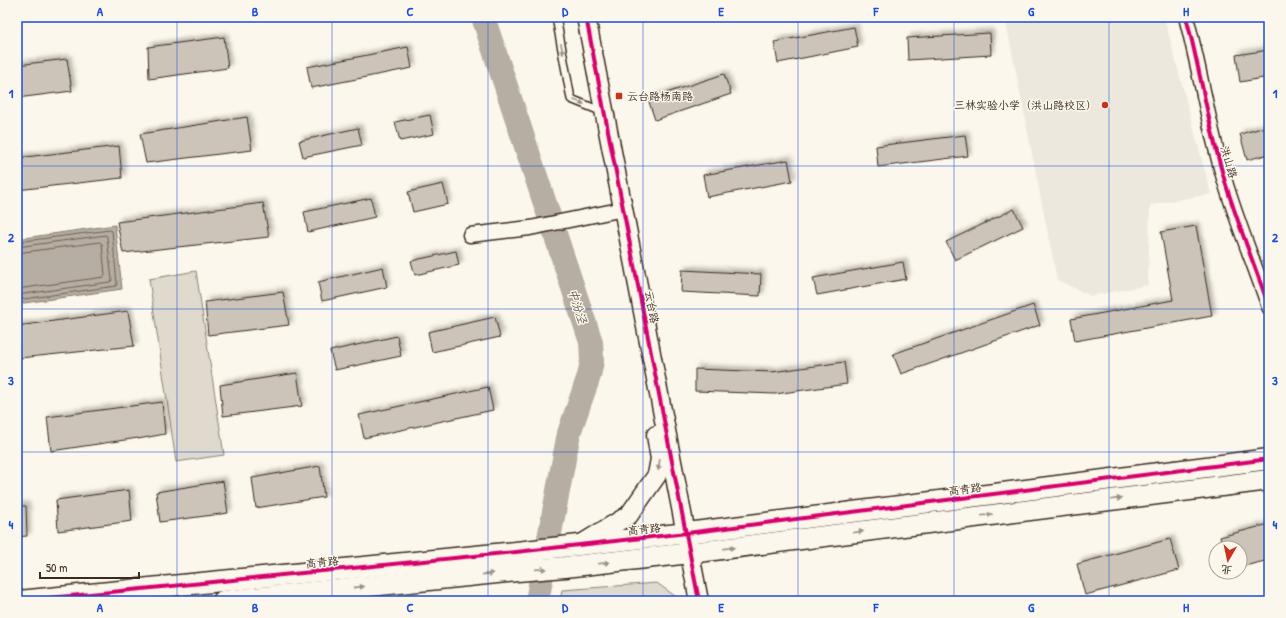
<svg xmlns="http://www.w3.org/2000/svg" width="1286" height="618" font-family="'Patrick Hand','LXGW WenKai TC',sans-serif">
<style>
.built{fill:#ede8dd}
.green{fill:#dfd9ce;stroke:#8d8276}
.water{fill:#b6aea2;stroke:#85796d}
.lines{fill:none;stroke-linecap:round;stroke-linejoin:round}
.shore{stroke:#6c5f53;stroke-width:1}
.river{stroke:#b6aea2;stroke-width:24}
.building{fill:#ccc4b9;stroke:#3b2a1e;filter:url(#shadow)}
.service-casing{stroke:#3b2a1e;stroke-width:10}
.minor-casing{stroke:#3b2a1e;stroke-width:17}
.tertiary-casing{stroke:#3b2a1e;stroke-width:21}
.secondary-casing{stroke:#3b2a1e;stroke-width:23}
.service{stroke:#fbf7ec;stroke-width:7}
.minor{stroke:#fbf7ec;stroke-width:14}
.tertiary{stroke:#fbf7ec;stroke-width:18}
.secondary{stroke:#fbf7ec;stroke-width:20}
.cycleway-casing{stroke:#fbf7ec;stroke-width:6}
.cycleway{stroke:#d6006c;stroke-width:4}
.oneway{fill:#9b9085}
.grid{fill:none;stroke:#1d4ed8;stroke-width:1;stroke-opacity:0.55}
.poi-dot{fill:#c8321e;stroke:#fbf7ec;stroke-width:1.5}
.labels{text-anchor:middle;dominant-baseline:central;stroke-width:3;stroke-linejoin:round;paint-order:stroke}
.poi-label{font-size:11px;fill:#3b2a1e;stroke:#fbf7ec;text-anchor:start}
.street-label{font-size:11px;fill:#3b2a1e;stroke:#fbf7ec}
.water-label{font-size:12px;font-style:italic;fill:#605246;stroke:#fbf7ec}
.neatline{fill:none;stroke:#1d4ed8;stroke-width:1.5}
.grid-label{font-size:13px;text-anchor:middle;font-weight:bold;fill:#1d4ed8}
</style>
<defs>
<filter id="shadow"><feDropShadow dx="3.5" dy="-3.5" stdDeviation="2" flood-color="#0004"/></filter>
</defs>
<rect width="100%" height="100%" fill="#fbf7ec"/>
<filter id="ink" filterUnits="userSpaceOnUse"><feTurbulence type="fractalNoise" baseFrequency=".025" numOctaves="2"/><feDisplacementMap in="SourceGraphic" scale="8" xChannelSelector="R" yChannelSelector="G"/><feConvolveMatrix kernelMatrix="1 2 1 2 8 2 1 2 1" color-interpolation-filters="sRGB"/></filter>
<g filter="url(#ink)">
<!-- built -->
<path class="built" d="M1005,17h159l47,177 -61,11 -2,80 -57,11 -34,-16z"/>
<!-- green -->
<g class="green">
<path d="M196,271l28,184 -48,7 -27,-183z"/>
<path d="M657,583l18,13 1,5h-116l2,-11z"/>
</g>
<!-- water -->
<path class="water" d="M115,225l7,64 -105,15v-65z"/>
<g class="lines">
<!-- shore -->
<g class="shore">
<path d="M17,242l93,-12 2,1 5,53 -1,2 -99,14"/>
<path d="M17,247l89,-12 1,2 5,43 -2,2 -93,13"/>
<path d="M17,253l83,-11 2,2 3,31 -1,2 -87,12"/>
</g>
<!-- river -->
<path class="river" d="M483,17l108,325 1,19 -3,15 -20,57 -32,168"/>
</g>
<!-- building -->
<g class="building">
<path d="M854,27l4,20 -80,16 -4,-21z"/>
<path d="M990,33l1,22 -83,5 -1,-22z"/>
<path d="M224,37l4,31 -79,11 -1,-32z"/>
<path d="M408,47l4,21 -101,20 -4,-21z"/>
<path d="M1269,50v27l-29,5 -4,-27z"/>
<path d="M67,59l5,32 -55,7v-33z"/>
<path d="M724,74l7,20 -76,26 -7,-21z"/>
<path d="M430,115l4,19 -34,7 -5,-19z"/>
<path d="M247,117l5,33 -106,13 -6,-29z"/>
<path d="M1269,126v28l-22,6 -7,-26z"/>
<path d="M358,128l4,17 -59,12 -4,-16z"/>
<path d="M965,135l3,21 -90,11 -2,-21z"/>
<path d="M119,146l3,32 -105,12v-32z"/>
<path d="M788,160l4,21 -85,16 -4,-22z"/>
<path d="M443,184l5,20 -35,8 -5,-20z"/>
<path d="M371,198l4,19 -67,15 -4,-20z"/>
<path d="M263,203l6,34 -146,16 -6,-31z"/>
<path d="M1014,209l9,18 -68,33 -9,-18z"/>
<path d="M1196,226l16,90 -137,25 -4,-22 102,-19 -12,-68z"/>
<path d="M456,251l3,14 -44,10 -4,-14z"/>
<path d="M903,262l3,17 -89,16 -4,-17z"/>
<path d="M383,267l4,20 -65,14 -4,-19z"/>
<path d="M682,270l79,4 -1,22 -79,-4z"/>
<path d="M283,292l6,33 -81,10 -3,-33z"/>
<path d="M1033,305l7,20 -139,49 -8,-20z"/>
<path d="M128,311l6,35 -114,12 -3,-16v-16z"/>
<path d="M495,317l5,20 -68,15 -4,-20z"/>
<path d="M397,336l4,20 -66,14 -5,-19z"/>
<path d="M844,362l3,22 -72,10 -80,-3v-22l77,3z"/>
<path d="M297,373l5,33 -79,10 -3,-31z"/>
<path d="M488,387l5,23 -129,28 -5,-23z"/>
<path d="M162,402l3,32 -27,5v-1l-87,13 -4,-34z"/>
<path d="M320,466l4,31 -68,11 -4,-30z"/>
<path d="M223,481l5,32 -68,9 -4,-30z"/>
<path d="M129,490l3,31 -74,10 -2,-31z"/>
<path d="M17,506h9l1,30 -10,1z"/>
<path d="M1269,524v36l-29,7v-19h-17l-3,-11z"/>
<path d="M1170,539l9,31 -94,25 -8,-31z"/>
</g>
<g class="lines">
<!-- service casing -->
<g class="service-casing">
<path id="service" d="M556,17l15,82 32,13"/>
</g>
<!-- minor casing -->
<g class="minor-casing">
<g id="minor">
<path d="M1186,17c14,52 22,106 37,158 13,45 31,88 46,132"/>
<path d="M470,235l60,-7 94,-19"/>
</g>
</g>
<!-- tertiary casing -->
<g class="tertiary-casing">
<g id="tertiary">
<path d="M586,17l113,584"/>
<path d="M580,545l49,-30 28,-40 3,-16 -4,-24"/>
</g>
</g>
<!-- secondary casing -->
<g class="secondary-casing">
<g id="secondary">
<path d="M19,601l497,-49 171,-19 582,-74"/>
<path d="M223,601l294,-30 48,-4 125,-14 579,-73"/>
</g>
</g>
<!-- service -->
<use href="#service" class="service"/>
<!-- minor -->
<use href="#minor" class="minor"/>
<!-- tertiary -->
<use href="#tertiary" class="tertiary"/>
<!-- secondary -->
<use href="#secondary" class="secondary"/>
<!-- cycleway casing -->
<g class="cycleway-casing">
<g id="cycleway">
<path d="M586,17l113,584"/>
<path d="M1186,17c14,52 22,106 37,158 13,45 31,88 46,132"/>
<path d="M19,601l497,-49 171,-19 582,-74"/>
</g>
</g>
<!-- cycleway -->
<use href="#cycleway" class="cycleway"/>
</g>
<!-- one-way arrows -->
<defs><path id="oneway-solid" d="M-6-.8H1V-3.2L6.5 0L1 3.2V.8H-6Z"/></defs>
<g class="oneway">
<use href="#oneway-solid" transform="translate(562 49) rotate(79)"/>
<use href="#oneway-solid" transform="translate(579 102) rotate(22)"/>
<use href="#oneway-solid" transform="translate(659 465) rotate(98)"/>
<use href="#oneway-solid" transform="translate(1116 499) rotate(-7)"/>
<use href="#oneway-solid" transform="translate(987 515) rotate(-7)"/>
<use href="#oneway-solid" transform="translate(858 532) rotate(-7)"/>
<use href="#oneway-solid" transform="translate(729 548) rotate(-7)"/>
<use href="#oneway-solid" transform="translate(604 563) rotate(-7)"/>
<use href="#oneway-solid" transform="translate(541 569) rotate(-4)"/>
<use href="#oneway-solid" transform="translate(488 574) rotate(-6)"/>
<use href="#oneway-solid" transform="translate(359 587) rotate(-6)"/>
</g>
</g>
<!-- grid -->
<path class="grid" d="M177,17v584M332,17v584M488,17v584M643,17v584M798,17v584M954,17v584M1109,17v584M17,166h1252M17,309h1252M17,452h1252"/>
<!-- markers -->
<g class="poi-dot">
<rect x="615" y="92" width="8" height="8" rx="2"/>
<circle cx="1105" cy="105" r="4"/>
</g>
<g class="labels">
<!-- poi labels -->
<g class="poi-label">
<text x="627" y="96">云台路杨南路</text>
<text x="1097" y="105" text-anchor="end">三林实验小学（洪山路校区）</text>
</g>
<!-- street labels -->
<g class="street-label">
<text transform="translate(1229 162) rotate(74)">洪山路</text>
<text transform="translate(652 307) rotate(79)">云台路</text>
<text transform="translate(965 489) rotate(-7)">高青路</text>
<text transform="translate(644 529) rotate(-6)">高青路</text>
<text transform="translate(322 562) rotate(-6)">高青路</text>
</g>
<!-- water labels -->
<g class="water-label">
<text transform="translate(578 306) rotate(72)">中汾泾</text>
</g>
</g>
<!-- margin -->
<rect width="1286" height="618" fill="none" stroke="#fbf7ec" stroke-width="44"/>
<!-- north arrow -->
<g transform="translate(1228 560) rotate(189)"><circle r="19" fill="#fbf7ec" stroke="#aea59a"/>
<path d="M0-3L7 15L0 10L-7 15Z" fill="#c8321e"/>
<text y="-6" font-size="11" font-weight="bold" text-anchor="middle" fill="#3b2a1e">北</text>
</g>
<!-- scale -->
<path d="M40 572v6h99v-6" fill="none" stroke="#3b2a1e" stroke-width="2"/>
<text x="46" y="572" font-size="12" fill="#3b2a1e" stroke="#fbf7ec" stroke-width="3" paint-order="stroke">50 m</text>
<rect x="22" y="22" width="1242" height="574" class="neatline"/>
<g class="grid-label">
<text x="100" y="16">A</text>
<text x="255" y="16">B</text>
<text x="410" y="16">C</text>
<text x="565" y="16">D</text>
<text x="721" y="16">E</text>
<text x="876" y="16">F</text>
<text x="1031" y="16">G</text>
<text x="1186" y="16">H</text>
<text x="11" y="98">1</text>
<text x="1275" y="98">1</text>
<text x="11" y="242">2</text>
<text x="1275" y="242">2</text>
<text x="11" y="385">3</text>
<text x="1275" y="385">3</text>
<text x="11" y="529">4</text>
<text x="1275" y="529">4</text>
<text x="100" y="612">A</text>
<text x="255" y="612">B</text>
<text x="410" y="612">C</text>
<text x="565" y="612">D</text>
<text x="721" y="612">E</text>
<text x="876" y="612">F</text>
<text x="1031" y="612">G</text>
<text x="1186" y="612">H</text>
</g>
</svg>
